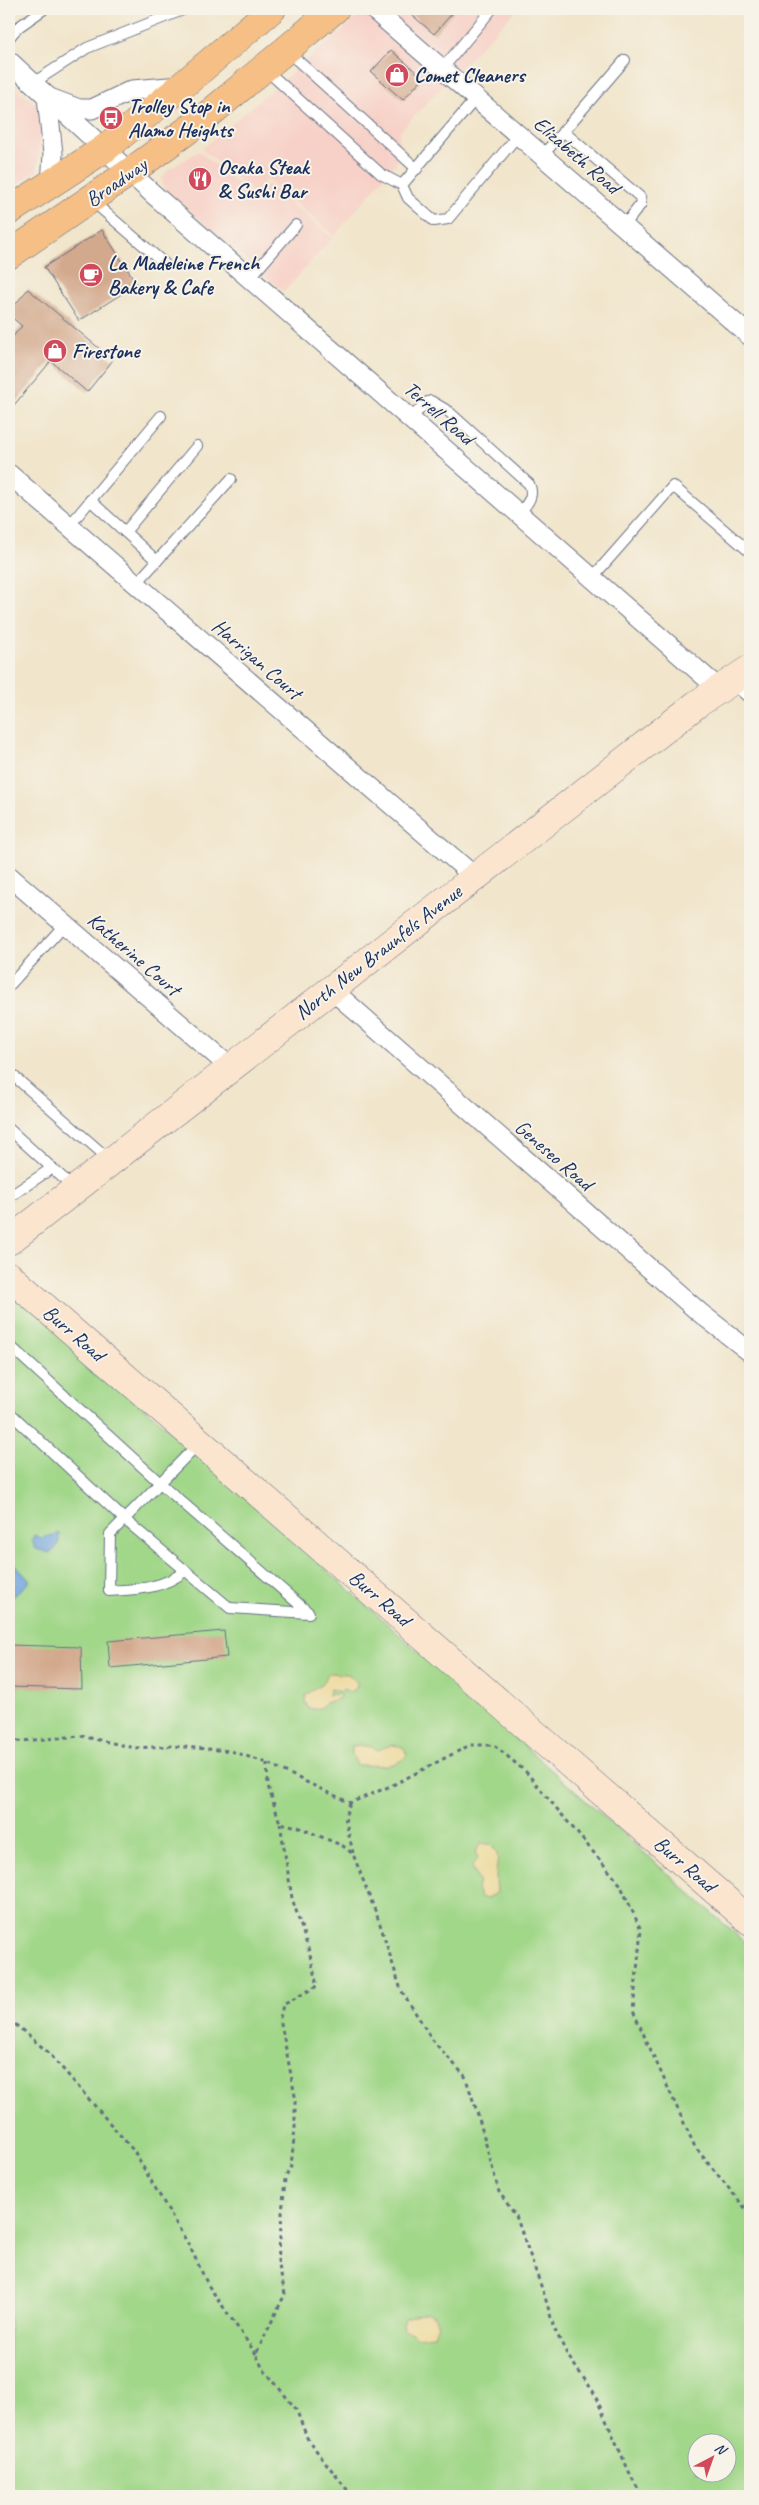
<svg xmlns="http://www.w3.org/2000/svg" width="759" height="2505" font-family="Caveat,sans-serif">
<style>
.built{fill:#f7d1c7}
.green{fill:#a1d789;stroke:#5e8374;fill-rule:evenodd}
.sand{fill:#eeda9e;stroke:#84847e}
.water{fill:#6da3db;stroke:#44699c}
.building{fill:#d3a98d}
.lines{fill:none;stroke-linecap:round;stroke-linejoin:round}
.lane-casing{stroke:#666f84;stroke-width:12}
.street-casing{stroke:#666f84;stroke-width:21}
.secondary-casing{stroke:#666f84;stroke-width:29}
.primary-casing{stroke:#666f84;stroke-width:29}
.path{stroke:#666f84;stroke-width:3;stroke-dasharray:4 4;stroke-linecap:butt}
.lane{stroke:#fff;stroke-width:10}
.street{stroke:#fff;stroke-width:19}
.secondary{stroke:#fbe5cf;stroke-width:28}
.primary{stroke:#f5bf86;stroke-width:28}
.labels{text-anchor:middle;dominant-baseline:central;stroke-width:4;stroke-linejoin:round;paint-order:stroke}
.poi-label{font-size:21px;font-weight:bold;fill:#1b2f5e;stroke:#f7f3e8;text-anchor:start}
.street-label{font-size:21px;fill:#1b2f5e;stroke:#f7f3e8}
</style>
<rect width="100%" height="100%" fill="#f7f3e8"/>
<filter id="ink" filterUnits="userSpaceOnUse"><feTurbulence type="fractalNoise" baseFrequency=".02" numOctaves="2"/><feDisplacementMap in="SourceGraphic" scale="10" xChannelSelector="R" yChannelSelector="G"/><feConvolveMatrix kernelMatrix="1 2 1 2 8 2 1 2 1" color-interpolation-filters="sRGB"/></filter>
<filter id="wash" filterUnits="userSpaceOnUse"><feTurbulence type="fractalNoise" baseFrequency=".0096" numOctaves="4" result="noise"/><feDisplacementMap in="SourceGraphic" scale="20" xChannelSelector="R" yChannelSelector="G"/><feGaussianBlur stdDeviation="1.12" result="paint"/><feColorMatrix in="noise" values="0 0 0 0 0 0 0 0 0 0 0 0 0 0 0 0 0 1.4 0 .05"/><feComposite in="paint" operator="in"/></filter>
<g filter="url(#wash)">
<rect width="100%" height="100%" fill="#f1e5cb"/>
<!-- built -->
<g class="built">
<path d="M367,9h150l-117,122 -3,31 -63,74 -67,-57 -13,14 -52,-44z"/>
<path d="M9,81l34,30 -6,60 -28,18z"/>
<path d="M199,151l55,47 14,-14 64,54 -48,54 -119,-102 -4,-11 7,-9z"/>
</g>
<!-- green -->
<path class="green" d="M9,1287l741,660v549h-741zM696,2442h30v30h-30z"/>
<!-- sand -->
<g class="sand">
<path d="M330,1673l18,1 9,8v5l-7,5 -7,-3 -2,3 -11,-3 -1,6 10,-1 1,4 -15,5 -4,5 -12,1 -4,-7 1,-7 13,-9z"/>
<path d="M360,1745l12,2 6,3c9,-4 17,-7 26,-2l3,7c-10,14 -34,10 -50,10l-5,-11v-8z"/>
<path d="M481,1844h9c12,11 6,18 6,33 0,5 1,11 1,16l-11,6 -6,-2 -3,-9 2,-6 -7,-15 6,-9 -3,-7z"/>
<path d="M427,2312l7,3 4,10 -4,10 -17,2 -4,-5 -8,-2 -2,-5 2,-6z"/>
</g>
<!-- water -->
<g class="water">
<path d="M59,1533c0,9 0,15 -9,20l-14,-4 -4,-8 2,-6 7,3z"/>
<path d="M9,1558l21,23 -21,20z"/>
</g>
<g id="blocks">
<!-- building -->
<g class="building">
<path d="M405,9h51l-22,25z"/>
<path d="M391,50l32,28 -20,22 -32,-28z"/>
<path d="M102,230l35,54 -58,37 -35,-54z"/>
<path d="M28,289l85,71 -26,32 -36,-31 -42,50v-70l13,-15 -13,-11v-3z"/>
<path d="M224,1631l3,26 -117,11 -2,-27z"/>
<path d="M9,1645l72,2 1,42 -73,-2z"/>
</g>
</g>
</g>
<g filter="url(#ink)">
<use href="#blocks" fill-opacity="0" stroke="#666f84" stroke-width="1"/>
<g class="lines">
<!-- lane casing -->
<g class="lane-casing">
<g id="lane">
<path d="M9,38l8,-10 27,-19"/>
<path d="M286,50l131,119"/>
<path d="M443,68l49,-59"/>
<path d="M265,69l116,105 21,11"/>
<path d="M33,83l54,-35 98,-39"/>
<path d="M477,97l-75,88 6,13 26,23 14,-2 71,-85"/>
<path d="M563,131l77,66 1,7 -17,22"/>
<path d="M543,155l82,-95"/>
<path d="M91,200l73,63"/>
<path d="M250,278l46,-53"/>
<path d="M411,419l14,-16 6,-2 17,10 81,73c6,12 -2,20 -10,30"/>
<path d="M90,500l67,61"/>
<path d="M69,526l92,-110"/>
<path d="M125,532l72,-86"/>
<path d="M592,578l81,-92 77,66"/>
<path d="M136,584l95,-105"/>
<path d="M9,986l56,-62"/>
<path d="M9,1072l101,88"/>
<path d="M9,1129l65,59"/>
<path d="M9,1194l3,1 40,-27"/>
<path d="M9,1345l150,137 150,131 -79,-5 -106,-89 -115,-107"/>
<path d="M185,1571c-23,18 -47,18 -76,20l1,-57 89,-91"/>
</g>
</g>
<!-- street casing -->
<g class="street-casing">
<g id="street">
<path d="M373,9l377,327"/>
<path d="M9,61l144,133 565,494"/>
<path d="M51,184l2,-30 -6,-57 32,12h13l40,-19 49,-4"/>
<path d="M9,474l466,403"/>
<path d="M733,678l17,15"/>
<path d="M9,876l221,191"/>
<path d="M331,989l368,323 51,40"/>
</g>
</g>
<!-- secondary casing -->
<g class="secondary-casing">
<g id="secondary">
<path d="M9,1241l688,-537 53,-35"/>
<path d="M9,1276l741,645"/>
</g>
</g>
<!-- primary casing -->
<g class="primary-casing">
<g id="primary">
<path d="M9,211l95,-62 73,-59 95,-81"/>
<path d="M9,255l121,-83 73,-53 132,-110"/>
</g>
</g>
<!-- path -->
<g class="path">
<path d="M9,1742l72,-6 54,12 36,-2 60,5 36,12 83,40 43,-18 77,-40h24l32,27 94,112 21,46 -8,81 62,136 55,67"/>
<path d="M267,1763l1,23 12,37 18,4 45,19 10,8 26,67 22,69 33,52 31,34 13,39 21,77 17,24 29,81 9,31 14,28 25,35 38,85 11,20"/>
<path d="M350,1803l-5,14 8,36"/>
<path d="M280,1823l12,75 17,53 8,35 -34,19 -3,13 15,78v33l-4,37 -6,13 -7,82 7,33 -29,60 6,13 34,42 12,31 44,56"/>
<path d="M9,2019l40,34 84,97 57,97 18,38 48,69"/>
</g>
<!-- lane -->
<use href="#lane" class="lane"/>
<!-- street -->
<use href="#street" class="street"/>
<!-- secondary -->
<use href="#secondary" class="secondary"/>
<!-- primary -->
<use href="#primary" class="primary"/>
</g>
</g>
<!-- icons -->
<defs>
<g id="shop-disc" transform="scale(1.25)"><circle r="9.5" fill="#d1495b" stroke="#f7f3e8"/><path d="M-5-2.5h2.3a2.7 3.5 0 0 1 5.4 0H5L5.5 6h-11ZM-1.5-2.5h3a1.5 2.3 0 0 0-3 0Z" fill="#fff"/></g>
<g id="bus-disc" transform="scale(1.25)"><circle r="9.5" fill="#d1495b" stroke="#f7f3e8"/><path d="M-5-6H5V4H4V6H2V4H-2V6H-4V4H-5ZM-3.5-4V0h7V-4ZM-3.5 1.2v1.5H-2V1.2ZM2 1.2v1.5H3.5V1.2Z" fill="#fff"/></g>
<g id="restaurant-disc" transform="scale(1.25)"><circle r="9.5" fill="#d1495b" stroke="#f7f3e8"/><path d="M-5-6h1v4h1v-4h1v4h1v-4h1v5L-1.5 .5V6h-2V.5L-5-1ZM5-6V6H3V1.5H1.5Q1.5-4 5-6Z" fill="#fff"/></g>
<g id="cafe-disc" transform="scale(1.25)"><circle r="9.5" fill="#d1495b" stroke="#f7f3e8"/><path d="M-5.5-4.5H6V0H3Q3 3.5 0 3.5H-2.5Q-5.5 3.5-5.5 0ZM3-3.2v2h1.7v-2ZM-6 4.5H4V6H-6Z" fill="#fff"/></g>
</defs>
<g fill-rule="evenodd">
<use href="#shop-disc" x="397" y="75"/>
<use href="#bus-disc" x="111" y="118"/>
<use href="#restaurant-disc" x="200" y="179"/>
<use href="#cafe-disc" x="91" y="275"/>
<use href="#shop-disc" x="55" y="351"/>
</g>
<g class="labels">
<!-- poi labels -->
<g class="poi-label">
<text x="414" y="75">Comet Cleaners</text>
<text x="128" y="106">Trolley Stop in<tspan x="128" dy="24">Alamo Heights</tspan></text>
<text x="218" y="167">Osaka Steak<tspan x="218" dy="24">&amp; Sushi Bar</tspan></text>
<text x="108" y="263">La Madeleine French<tspan x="108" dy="24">Bakery &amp; Cafe</tspan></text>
<text x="72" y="351">Firestone</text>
</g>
<!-- street labels -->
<g class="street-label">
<text transform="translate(577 155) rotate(41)">Elizabeth Road</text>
<text transform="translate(116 182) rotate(-35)">Broadway</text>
<text transform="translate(439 413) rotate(41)">Terrell Road</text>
<text transform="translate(257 659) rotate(41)">Harrigan Court</text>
<text transform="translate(378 952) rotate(-38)">North New Braunfels Avenue</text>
<text transform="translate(134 954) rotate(41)">Katherine Court</text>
<text transform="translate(554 1155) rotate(41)">Geneseo Road</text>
<text transform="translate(74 1333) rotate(41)">Burr Road</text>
<text transform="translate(380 1598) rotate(41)">Burr Road</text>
<text transform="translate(685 1864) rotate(41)">Burr Road</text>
</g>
</g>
<!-- margin -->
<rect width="759" height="2505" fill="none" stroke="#f7f3e8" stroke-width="30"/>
<!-- north arrow -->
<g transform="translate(712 2458) rotate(41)"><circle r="24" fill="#f7f3e8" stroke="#9fa5b1"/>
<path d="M0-4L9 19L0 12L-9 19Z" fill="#d1495b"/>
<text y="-8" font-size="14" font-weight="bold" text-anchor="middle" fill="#1b2f5e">N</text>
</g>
</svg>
